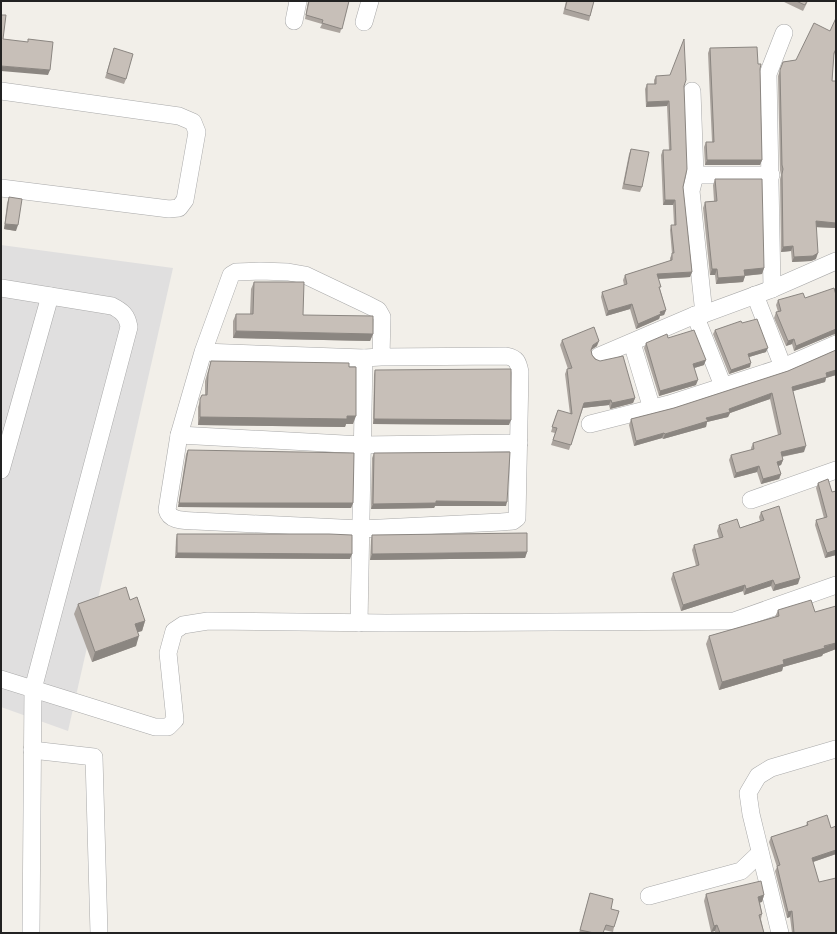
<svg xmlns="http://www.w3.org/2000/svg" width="837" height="934" font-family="Cabin,sans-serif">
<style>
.residential{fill:#e0dfdf}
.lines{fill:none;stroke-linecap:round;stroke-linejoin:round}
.minor-casing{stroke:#a9a9a9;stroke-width:18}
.minor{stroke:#fff;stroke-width:17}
.wall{fill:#aba49e}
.shaded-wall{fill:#8b8681}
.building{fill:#c7bfb8;stroke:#8b8681}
</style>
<rect width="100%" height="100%" fill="#f2efe9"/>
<!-- residential -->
<path class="residential" d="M1,245l172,23 -105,463 -67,-24z"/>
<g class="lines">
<!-- minor casing -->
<g class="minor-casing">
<g id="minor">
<path d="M294,21l4,-20"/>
<path d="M364,22l6,-21"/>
<path d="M1,91l178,25 14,6 4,10 -12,68 -6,8 -10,1 -168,-21"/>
<path d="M692,91l3,84 -4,16 13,123"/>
<path d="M695,175h76"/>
<path d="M1,288l111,18c10,5 15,9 17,21l-96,362 -2,244"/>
<path d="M772,289l-4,-215 16,-41"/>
<path d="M755,295l28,72"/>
<path d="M695,315l28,71"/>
<path d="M632,343l20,66"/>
<path d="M203,352l161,6 17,-1 125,-1c11,2 12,6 14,16l-3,146 -4,3 -12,1 -140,7 -165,-8c-10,-1 -26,1 -29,-11l12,-75 24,-83 28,-77 5,-3 24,-1 28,1 17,3 61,29 12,6 4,7 -1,40"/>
<path d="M599,356l96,-41 9,-1 68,-25 64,-28"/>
<path d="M590,424l79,-20 114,-37 53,-23"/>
<path d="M179,435l183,10 157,-2"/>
<path d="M1,470l49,-174"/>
<path d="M751,500l85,-30"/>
<path d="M359,623l5,-265"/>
<path d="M1,679l154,48h13l7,-7 -7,-67 6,-22 9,-6 25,-4 178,2 348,-2 102,-36"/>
<path d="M32,750l62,7 5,176"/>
<path d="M649,896l92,-25 19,-18"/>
<path d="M780,933l-29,-119 -3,-21 10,-17 13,-8 65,-19"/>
</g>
</g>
<!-- minor -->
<use href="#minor" class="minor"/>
</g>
<!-- wall -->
<g class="wall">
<path d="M308,1h41l-9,32 -20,-5 2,-4 -17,-5z"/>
<path d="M566,1h28l-5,20 -26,-7z"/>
<path d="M782,1h26l-5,10z"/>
<path d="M830,31l6,19 -2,5 -2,26 4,147 -20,-1v32l-5,2 -19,1 -1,-11 -10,1 -1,-73 1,-4 -1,-5 -2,-94 5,-14 13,-2z"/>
<path d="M114,48l12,31 -2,5 -19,-6z"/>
<path d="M710,48l48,16 2,5 2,91 -2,5h-55l-1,-18 2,-5h6l-4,-89z"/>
<path d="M656,76l28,10 -1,101 9,85 -2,5 -32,2 2,10 6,21 -2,5 -4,1 -1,3 -23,10 -6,-20 -24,7 -5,-19 1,-5 22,-7 -1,-5 2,-5 45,-14v-3l2,-4 -2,-24 1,-5h3l-1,-20h-10l-2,-50 2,-5h6l-2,-44 -21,1 -1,-18 2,-5h7v-4z"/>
<path d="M631,149l11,38 -2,5 -18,-3 7,-35z"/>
<path d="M715,179l49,89 -2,6 -17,2 -2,6 -27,2 -1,-9h-5l-7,-67 2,-6 9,-1 -1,-16z"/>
<path d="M9,197l7,34 -12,-2 3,-26z"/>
<path d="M254,282l49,33 70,19 -3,7 -137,-3v-17l3,-7h14l1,-25z"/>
<path d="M805,298l27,37 -38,16 -2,-7 -6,2 -12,-28 2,-6h2l-2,-7 2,-5z"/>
<path d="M742,323l24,29 -17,5 1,10 -21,7 -16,-40 2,-4z"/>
<path d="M668,338l36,27 -10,3 2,17 -37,11 -15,-48 2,-5z"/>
<path d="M562,340l35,6 -6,4 1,5 43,43 -2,5 -23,6 -1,-4 -26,3 -14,42 -18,-5 4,-12 -4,-1 5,-17 14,-1 -5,-40 2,-5h1l-8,-24z"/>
<path d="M836,350v25l-10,3 -1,4 -32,9 11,61 -22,5 1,3 -2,5 -3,1 3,8 -2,5 -18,5 -4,-12 -23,6 -5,-18 2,-5 20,-5v-2l2,-5 25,-8 -8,-36 -40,14 -2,4 -21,5 -1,5 -43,12 -1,-1 -28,8 -5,-21 2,-6 43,-11 114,-37z"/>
<path d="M211,361l138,6 4,57h-7l-1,3 -147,-2v-18l4,-12h3v-14z"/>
<path d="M375,370l134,55 -136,-1 1,-49z"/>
<path d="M188,450l165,53 -2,5 -173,-1 8,-53z"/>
<path d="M374,453l132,53h-71l-1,2 -63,1 1,-51z"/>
<path d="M818,483l14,9 4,-1v64l-11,3 -10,-33 1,-5 8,-2 -8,-30z"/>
<path d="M761,512l37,72 -25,7 -2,-5 -27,9 -1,-4 -62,20 -10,-32 2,-6 23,-7 -4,-16 2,-5 25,-7 -2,-7 2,-6 21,3 20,-7 -1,-4z"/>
<path d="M177,534l173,25 -175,-1 1,-19z"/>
<path d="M372,535l155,17 -2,6 -155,2 1,-20z"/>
<path d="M130,600l15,21 -3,10 -4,1 -2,14 -44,16 -18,-48 4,-10z"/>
<path d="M836,606v43l-13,5 -1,2 -39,11 -1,4 -63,19 -13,-46 3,-8 66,-19 3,-7 37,2z"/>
<path d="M807,822l24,6 5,-2v28l-23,8 6,20 17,51h-44l-2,-16 -3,1 -12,-47 2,-4 -8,-25 2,-5 35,-11z"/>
<path d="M590,893l21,16 3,18 -1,5 -9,-2 -1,3h-24z"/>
<path d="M706,894l58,1 -2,7h-2l2,12 -1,5 3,14h-49v-2l-4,1 -7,-31z"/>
</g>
<!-- shaded-wall -->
<g class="shaded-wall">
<path d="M1,66l49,4 -2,5 -47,-4z"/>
<path d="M669,101l-2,5 -21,1 1,-5z"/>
<path d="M707,160h55l-2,5h-55z"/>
<path d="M665,200h10l-2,5h-10z"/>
<path d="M816,221l20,2v5l-22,-1z"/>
<path d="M5,224l13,1 -2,6 -12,-2z"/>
<path d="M793,246l-2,5 -10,1 2,-5z"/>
<path d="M818,253l-2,6 -5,2 -19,1 2,-5z"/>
<path d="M764,268l-2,6 -20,2 2,-6z"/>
<path d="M712,269h5l-2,6h-5z"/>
<path d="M692,272l-2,5 -35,2 2,-5z"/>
<path d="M745,276l-2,6 -27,2 2,-6z"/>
<path d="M632,304l-2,5 -24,7 2,-5z"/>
<path d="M666,310l-2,5 -4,1 -1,3 -23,10 2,-5 22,-12z"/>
<path d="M834,329h2v5l-4,1 -38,16 2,-5z"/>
<path d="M236,331l137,3 -3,7 -137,-3z"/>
<path d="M794,339l-2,5 -6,2 2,-5z"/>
<path d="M599,341l-2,5 -6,4 2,-5z"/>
<path d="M768,348l-2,4 -20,6 2,-4z"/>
<path d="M706,360l-2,5 -13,4 2,-5z"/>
<path d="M751,363l-1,4 -21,7 2,-4z"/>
<path d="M836,370v5l-10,3 -1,4 -35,10 2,-5 34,-14z"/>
<path d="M698,380l-2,5 -37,11 1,-5z"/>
<path d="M772,393l-2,6 -40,14 -2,4 -21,5 -1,5 -43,12 2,-5 64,-25z"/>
<path d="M635,398l-2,5 -23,6 2,-6z"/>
<path d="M611,400l-2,5 -27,3 2,-5z"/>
<path d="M356,416l-3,8h-7l-1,3 -147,-2 2,-8z"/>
<path d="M374,419l137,1 -2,5 -136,-1z"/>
<path d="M664,433l-2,5 -28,8 2,-5z"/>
<path d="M806,446l-2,6 -25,5 2,-5z"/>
<path d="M783,460l-2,5 -6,2 2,-5z"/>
<path d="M759,466l-2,6 -23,6 2,-5z"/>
<path d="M781,474l-2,5 -18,5 2,-5z"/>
<path d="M436,501l71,1 -1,4h-71l-1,2 -63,1 2,-5z"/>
<path d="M179,503h174l-2,5 -173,-1z"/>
<path d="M836,550v5l-11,3 2,-5z"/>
<path d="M527,552l-2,6 -155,2 2,-6z"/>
<path d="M177,553l175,1 -2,5 -175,-1z"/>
<path d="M800,578l-2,6 -25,7 2,-6z"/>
<path d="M773,580l-2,6 -27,9 2,-6z"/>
<path d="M745,585l-2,6 -62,20 2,-6z"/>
<path d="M145,621l-3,10 -11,3 4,-10z"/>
<path d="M139,636l-3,10 -44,16 3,-10z"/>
<path d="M836,643v6l-13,5 -1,2 -39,11 -1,4 -63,19 3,-8 61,-22z"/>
<path d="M836,850v4l-26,9 2,-5z"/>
<path d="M764,895l-2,7 -6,2 2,-7z"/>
<path d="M792,911l-2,6 -3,1 1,-6z"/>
<path d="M717,925l-2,6 -4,1 3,-6z"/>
</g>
<!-- building -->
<g class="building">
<path d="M309,1h40l-7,28 -20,-6 1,-3 -17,-5z"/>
<path d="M567,1h27l-4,15 -25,-7z"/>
<path d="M796,1h11l-2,4z"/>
<path d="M1,15h5l-3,24 25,3v-3l25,3 -3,28 -49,-4z"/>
<path d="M836,18v31l-2,4 -2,28h4v142l-20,-2 2,32 -5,3 -19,1 -1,-11 -10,1 -1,-73 1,-5 -1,-4 -2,-95 3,-8 13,-2 18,-37 16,8z"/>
<path d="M684,39l2,41 -2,6 3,83 -4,18 9,85 -35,2 4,13h-2l7,23 -6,2 1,2 -23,10 -6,-20 -24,7 -6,-19 25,-8 -2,-9 47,-15v-7h2l-3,-28h5l-1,-25h-10l-2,-50h8l-2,-49 -22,1v-18h9v-8l14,-1z"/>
<path d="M757,47l1,17h3l-1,5 2,91h-55l-1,-18h8l-4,-94z"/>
<path d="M114,48l19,6 -7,25 -19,-6z"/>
<path d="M631,149l18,3 -7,35 -18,-3z"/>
<path d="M715,179h47l2,89 -20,2 1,6 -27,2 -1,-9h-5l-7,-67 12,-1z"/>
<path d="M9,197l13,2 -4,26 -13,-1z"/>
<path d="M254,282h50l-1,33 70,1v18l-137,-3v-17h17z"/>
<path d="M834,288l2,7v34l-40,17 -2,-7 -6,2 -12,-29 5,-1 -3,-11 25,-7 2,5z"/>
<path d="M757,319l11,29 -20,6 3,9 -20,7 -16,-40 26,-9 1,2z"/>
<path d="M594,327l5,14 -6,4 -2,5 1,5 3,4 5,2 23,-5 12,42 -23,5 -1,-3 -27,3 -13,42 -18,-5 4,-12 -5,-1 6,-17 14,4 -5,-45 5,-1 -10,-28z"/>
<path d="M694,330l12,30 -13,4 5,16 -38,11 -14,-48 21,-9 1,4z"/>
<path d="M836,350v20l-10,3 1,4 -35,10 14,59 -25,6 2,8 -6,2 4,12 -18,5 -4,-13 -23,7 -5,-18 23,-6 -1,-6 28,-9 -9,-41 -43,16 1,3 -24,6 2,3 -43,13 -1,-1 -28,8 -5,-22 43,-11 114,-37z"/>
<path d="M211,361l138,2v4h7v49h-9v3l-147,-2v-18l2,-4h5l1,-21z"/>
<path d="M511,369v51l-137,-1 1,-49z"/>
<path d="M188,450l166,3 -1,50h-174z"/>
<path d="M510,452l-3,50 -71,-1v2l-63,1 1,-51z"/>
<path d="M828,479l4,13 4,-1v59l-9,3 -11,-33 11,-3 -9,-34z"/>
<path d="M779,506l21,72 -25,7 -2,-5 -27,9 -1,-4 -62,20 -10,-32 26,-8 -5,-20 29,-8 -4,-12 18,-6 3,9 24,-8 -3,-8z"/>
<path d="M527,533v19l-155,2v-19z"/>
<path d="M177,534h152l23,1v19l-175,-1z"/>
<path d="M126,587l4,13 7,-3 8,24 -10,3 4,12 -44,16 -17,-48z"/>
<path d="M811,600l4,12 21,-6v37l-12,3 1,2 -42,12 1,4 -62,18 -13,-46 70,-20 -1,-6z"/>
<path d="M827,815l4,13 5,-2v24l-24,8 7,24 17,-4v55h-42l-2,-22 -4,1 -11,-46 3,-1 -9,-28 37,-12 -1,-3z"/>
<path d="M761,881l3,14 -6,2 4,17 -3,1 5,18h-44l-3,-8 -3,1 -8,-32z"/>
<path d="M590,893l23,6 -2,10 8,2 -5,16 -8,-2 -3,8h-9l-14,-3z"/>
</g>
<!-- border -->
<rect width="837" height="934" fill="none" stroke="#222222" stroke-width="4"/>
</svg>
